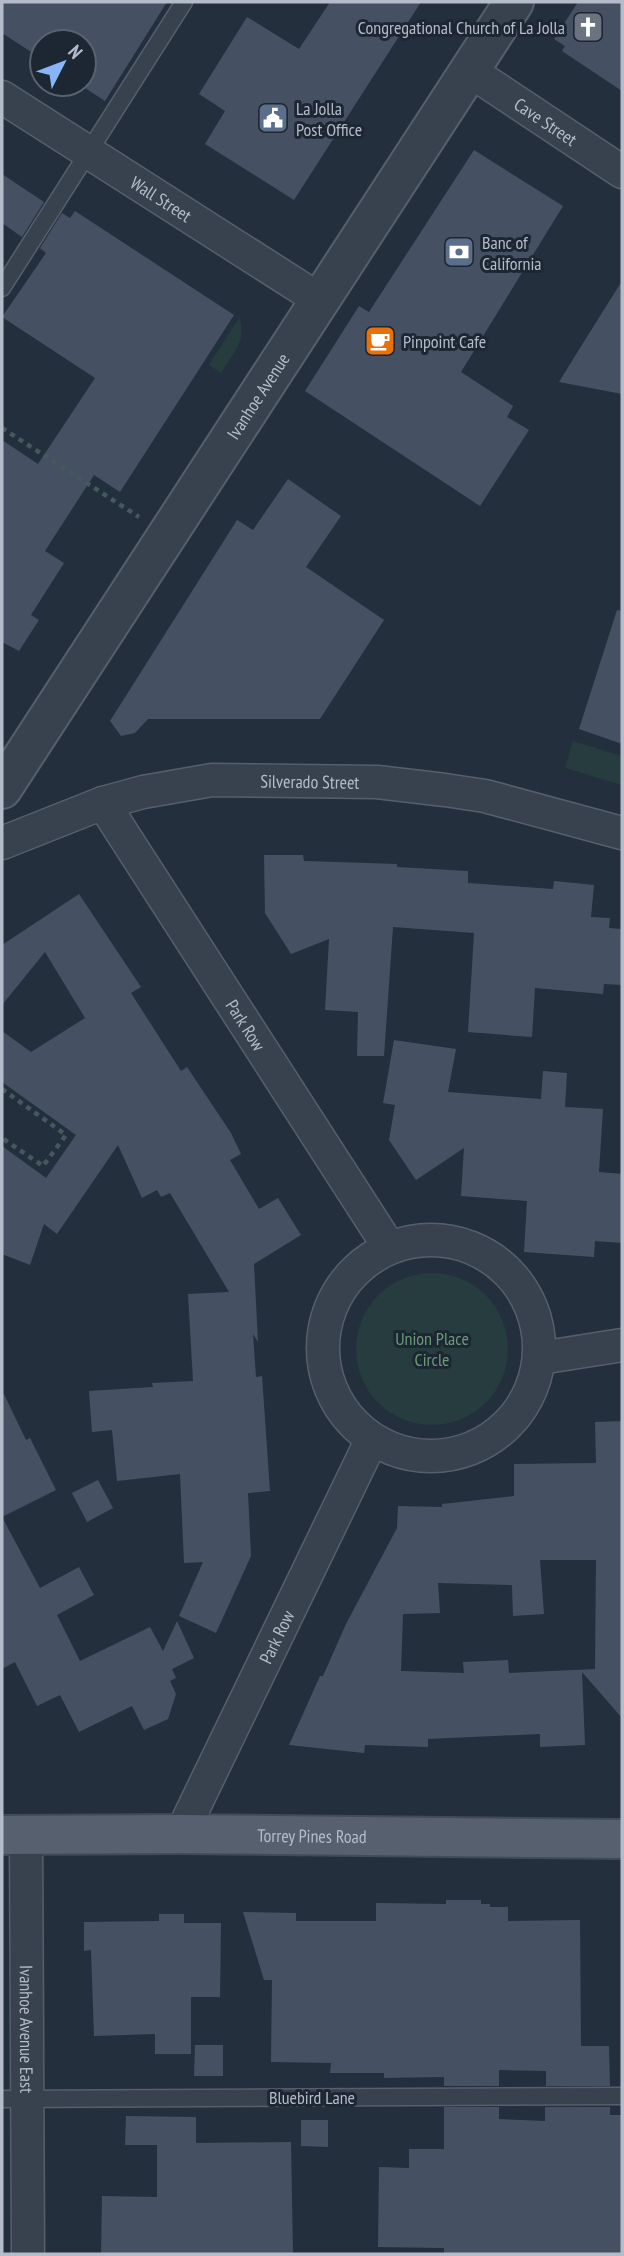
<svg xmlns="http://www.w3.org/2000/svg" width="624" height="2256" font-family="'PT Sans Narrow',sans-serif">
<style>
.green{fill:#263c3f}
.building{fill:#455162;fill-rule:evenodd}
.lines{fill:none;stroke-linecap:round;stroke-linejoin:round}
.service-casing{stroke:#565f6c;stroke-width:19}
.minor-casing{stroke:#565f6c;stroke-width:35}
.tertiary-casing{stroke:#565f6c;stroke-width:42}
.primary-casing{stroke:#414a57;stroke-width:42}
.path{stroke:#44595c;stroke-width:4.5;stroke-dasharray:5 5;stroke-linecap:butt}
.service{stroke:#38414e;stroke-width:16}
.minor{stroke:#38414e;stroke-width:32}
.tertiary{stroke:#38414e;stroke-width:38}
.primary{stroke:#56606e;stroke-width:38}
.labels{text-anchor:middle;dominant-baseline:central;stroke-width:6;stroke-linejoin:round;paint-order:stroke}
.poi-label{font-size:18px;fill:#b4bcc9;stroke:#1d2633;text-anchor:start}
.street-label{font-size:18px;fill:#b4bcc9;stroke:#1d2633}
.park-label{font-size:18px;fill:#6b9a76;stroke:#1d2633}
</style>
<rect width="100%" height="100%" fill="#242f3e"/>
<!-- green -->
<g class="green">
<path d="M239,318c9,21 -7,37 -18,55l-12,-8z"/>
<path d="M573,741l49,15v29l-57,-17z"/>
<circle cx="432" cy="1349" r="76"/>
</g>
<!-- building -->
<g class="building">
<path d="M2,2h165l-62,99 -26,-17h5v-42h-42v17l-40,-26z"/>
<path d="M330,2h91l-127,198 -89,-56 20,-33 -26,-17 48,-77 52,32z"/>
<path d="M578,2h44v89l-60,-40 3,-5 -11,-7z"/>
<path d="M474,150l89,56 -102,166 52,34 -6,11 22,13 -49,76 -175,-115 54,-85 10,6z"/>
<path d="M2,174l42,28 -22,35 -20,-14z"/>
<path d="M75,211l159,104 -114,177 -26,-17 -49,76 19,12 -33,52 8,5 -20,31 -17,-9v-202l36,24 57,-86 -93,-61 44,-64 -6,-5 22,-35 8,5z"/>
<path d="M622,281v113l-63,-12 21,-34z"/>
<path d="M288,479l53,37 -35,51 78,53 -64,99h-172l-13,14 -14,3 -11,-15 127,-201 16,10z"/>
<path d="M617,610l5,1v133l-43,-15z"/>
<path d="M264,855h39l1,6 93,3v3l71,4v12l85,6 1,-8 40,4 -3,32 19,1 -1,10 13,1v56l-18,-1 -1,10 -68,-6 -3,49 -64,-5 6,-99 -81,-6 -9,129h-27l1,-44 -33,-2 4,-71 -38,15 -26,-41z"/>
<path d="M79,894l62,93 -10,6 50,78 6,-4 44,66 10,21 -11,6 29,49 19,-11 23,37 -47,29 4,78 -5,-8 3,43 6,-1 8,115 -22,2 3,63 -35,77 -37,-17 24,-54 -19,1 -4,-89 -63,7 -5,-51 -20,2 -3,-41 64,-4 -1,-4 41,-2 -5,-87 41,-2 -59,-99 -9,4 -4,-7 -15,8 -24,-53 -61,89 -13,-10 -14,41 -28,-11v-108l44,32 30,-43 -74,-53v-51l29,21 54,-34 -40,-66 -43,53v-60z"/>
<path d="M394,1040l62,9 -8,43 93,7 2,-28 24,2 -2,34 38,2 -4,63 23,2v69l-27,-2 -1,16 -70,-5 3,-51 -66,-5 3,-48 -48,32 -27,-40 6,-35 -12,-2z"/>
<path d="M2,1390l24,50 4,-2 26,52 -54,27 38,71 39,-21 15,28 -37,20 23,46 70,-34 13,24 14,-30 17,37 -22,11 4,9 -6,3 6,13 -8,25 -24,11 -12,-24 -53,26 -19,-37 -23,11 -22,-44 -13,7z"/>
<path d="M622,1421v297l-40,-46 3,73 -45,2v-13l-112,5v8l-63,-2 -1,8 -75,-8 31,-69h3l23,-52 51,-96 1,-22 44,1v-3l72,-8v-32l82,-1 -1,-41zM540,1560h56l-1,109 -86,4 -1,-13 -45,2 1,11 -63,-2 2,-57 37,-1 -2,-30 74,2 1,31 31,-2z"/>
<path d="M98,1480l15,28 -26,14 -15,-29z"/>
<path d="M446,1900h35v4h9v3h18v14l72,-1 1,126h28l1,40h-64v-15l-47,-1v16h-55v-9l-60,1v-5h-54l1,-10 -60,-1 1,-82h-8l-21,-68 53,1v8h80v-18l70,1z"/>
<path d="M159,1914h25v9h37l-1,74h-29v57h-36v-20l-61,2 -3,-86 -7,1v-29l75,-1z"/>
<path d="M195,2045h28v31h-29z"/>
<path d="M444,2107h55v12l46,2v-14h65v8h12v139h-178v-6l-66,-1 1,-80 30,1v-19h35z"/>
<path d="M126,2116l70,1v26l95,-1 2,112h-192l1,-58 55,1v-52h-32z"/>
<path d="M301,2120h27v27l-27,-1z"/>
</g>
<g class="lines">
<!-- service casing -->
<g class="service-casing">
<g id="service">
<path d="M2,288l182,-286"/>
<path d="M2,2099l620,-3"/>
</g>
</g>
<!-- minor casing -->
<g class="minor-casing">
<g id="minor">
<path id="s1" d="M470,71l152,101"/>
<path id="s2" d="M2,97l318,203"/>
<path id="s3" d="M103,803l286,444"/>
<path id="s4" d="M2,843l101,-40 40,-11 69,-12 165,2 68,8 40,6 137,37"/>
<circle cx="431" cy="1348" r="108"/>
<path d="M540,1358l82,-13"/>
<path id="s5" d="M181,1834l191,-395"/>
<path id="s6" d="M26,1835l2,419"/>
</g>
</g>
<!-- tertiary casing -->
<g class="tertiary-casing">
<g id="tertiary">
<path id="s7" d="M2,789l512,-787"/>
</g>
</g>
<!-- primary casing -->
<g class="primary-casing">
<g id="primary">
<path id="s8" d="M2,1835l179,-1 441,5"/>
</g>
</g>
<!-- path -->
<g class="path">
<path d="M2,428l137,89"/>
<path d="M2,1089l64,46 -23,31 -41,-28"/>
</g>
<!-- service -->
<use href="#service" class="service"/>
<!-- minor -->
<use href="#minor" class="minor"/>
<!-- tertiary -->
<use href="#tertiary" class="tertiary"/>
<!-- primary -->
<use href="#primary" class="primary"/>
</g>
<!-- icons -->
<defs>
<g id="church-square" transform="scale(1.575)"><rect x="-9" y="-9" width="18" height="18" rx="4" fill="#6b7280" stroke="#1d2633"/><path d="M-1.2-6h2.4v3.5h3.3v2.4h-3.3V6h-2.4V-.1h-3.3v-2.4h3.3Z" fill="#fff"/></g>
<g id="civic-square" transform="scale(1.575)"><rect x="-9" y="-9" width="18" height="18" rx="4" fill="#5c6f8a" stroke="#1d2633"/><path d="M-.6-6.5H3V-4.5H.6V-3L4-1V1h2V6H-6V1h2V-1L-.6-3ZM-1.2 2.5V6h2.4V2.5Z" fill="#fff"/></g>
<g id="bank-square" transform="scale(1.575)"><rect x="-9" y="-9" width="18" height="18" rx="4" fill="#5c6f8a" stroke="#1d2633"/><path d="M-6-4H6V4H-6ZM0-2.3a2.3 2.3 0 1 0 0 4.6a2.3 2.3 0 1 0 0-4.6Z" fill="#fff"/></g>
<g id="cafe-square" transform="scale(1.575)"><rect x="-9" y="-9" width="18" height="18" rx="4" fill="#e8710a" stroke="#1d2633"/><path d="M-5.5-4.5H6V0H3Q3 3.5 0 3.5H-2.5Q-5.5 3.5-5.5 0ZM3-3.2v2h1.7v-2ZM-6 4.5H4V6H-6Z" fill="#fff"/></g>
</defs>
<g fill-rule="evenodd">
<use href="#church-square" x="588" y="27"/>
<use href="#civic-square" x="273" y="118"/>
<use href="#bank-square" x="459" y="252"/>
<use href="#cafe-square" x="380" y="341"/>
</g>
<g class="labels">
<!-- poi labels -->
<g class="poi-label">
<text x="565" y="27" text-anchor="end">Congregational Church of La Jolla</text>
<text x="296" y="108">La Jolla<tspan x="296" dy="21">Post Office</tspan></text>
<text x="482" y="242">Banc of<tspan x="482" dy="21">California</tspan></text>
<text x="403" y="341">Pinpoint Cafe</text>
</g>
<!-- street labels -->
<g class="street-label">
<text stroke="none"><textPath href="#s1" startOffset="91">Cave Street</textPath></text>
<text stroke="none"><textPath href="#s2" startOffset="189">Wall Street</textPath></text>
<text stroke="none"><textPath href="#s7" startOffset="469">Ivanhoe Avenue</textPath></text>
<text stroke="none"><textPath href="#s4" startOffset="318">Silverado Street</textPath></text>
<text stroke="none"><textPath href="#s3" startOffset="264">Park Row</textPath></text>
<text stroke="none"><textPath href="#s5" startOffset="219">Park Row</textPath></text>
<text stroke="none"><textPath href="#s8" startOffset="310">Torrey Pines Road</textPath></text>
<text stroke="none"><textPath href="#s6" startOffset="194">Ivanhoe Avenue East</textPath></text>
<text x="312" y="2097">Bluebird Lane</text>
</g>
<!-- park labels -->
<g class="park-label">
<text x="432" y="1338">Union Place<tspan x="432" dy="21">Circle</tspan></text>
</g>
</g>
<!-- border -->
<rect width="624" height="2256" fill="none" stroke="#b4bcc9" stroke-width="7"/>
<!-- north arrow -->
<g transform="translate(63 63) rotate(48)"><circle r="33" fill="#1d2633" stroke="#59626f" stroke-width="2"/>
<path d="M0-5L12 26L0 18L-12 26Z" fill="#8ab4f8"/>
<text y="-10" font-size="19" font-weight="bold" text-anchor="middle" fill="#b4bcc9">N</text>
</g>
</svg>
